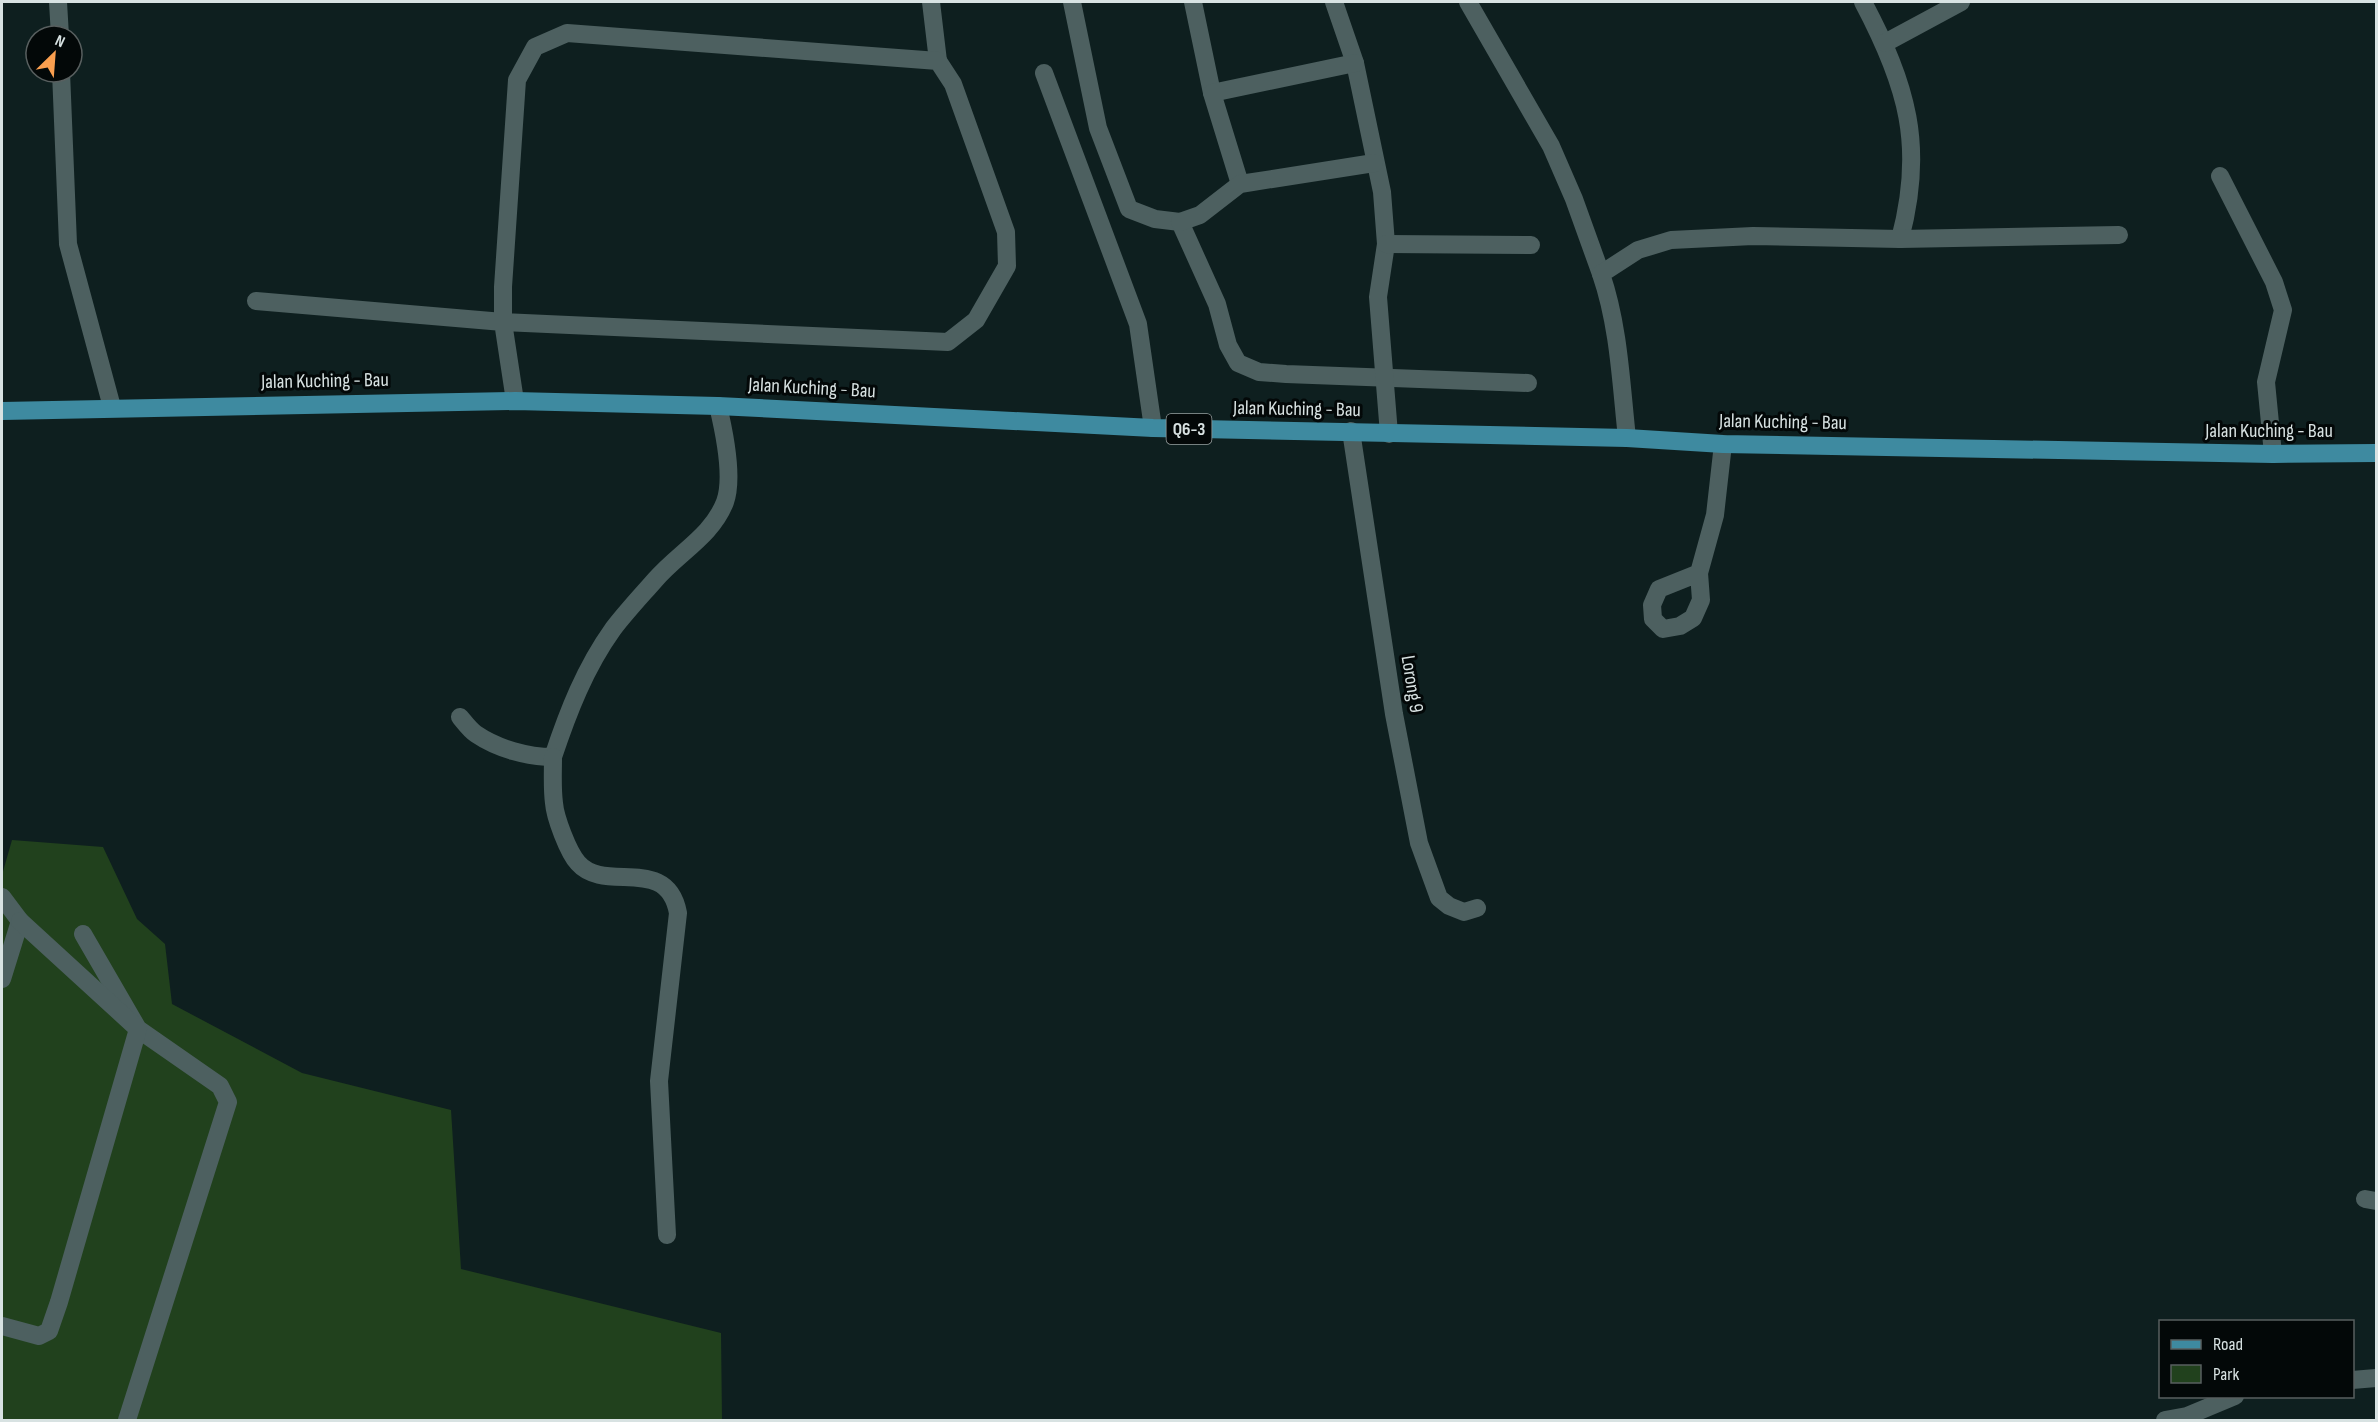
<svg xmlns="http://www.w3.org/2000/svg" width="2378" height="1422" font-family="'Sofia Sans Condensed',sans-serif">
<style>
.green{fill:#21411d}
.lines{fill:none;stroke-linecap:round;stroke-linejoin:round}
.minor{stroke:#4d6060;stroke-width:18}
.major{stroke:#3e8aa0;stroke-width:18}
.labels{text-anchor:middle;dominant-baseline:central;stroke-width:6;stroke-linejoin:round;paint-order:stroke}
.shield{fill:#030808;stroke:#98a1a1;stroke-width:1.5}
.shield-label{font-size:18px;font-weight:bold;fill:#d8e2e2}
.street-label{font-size:20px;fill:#d8e2e2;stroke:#030808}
</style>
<rect width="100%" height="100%" fill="#0e1f1f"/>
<!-- green -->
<path class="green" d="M12,840l91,7 34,72 28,25 7,60 130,69 149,37 10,159 260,64 1,87h-720v-545z"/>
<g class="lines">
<!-- minor -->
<g class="minor">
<path d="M58,2l2,34"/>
<path d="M931,2l7,59"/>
<path d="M1072,2l26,126 31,81 26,10 25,3 37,82 11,41 10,18 21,9 27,2 242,9"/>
<path d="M1193,2l19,91"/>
<path d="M1334,2l21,61 27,129 4,52 -8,53 11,137"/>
<path d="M1468,2l83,144 23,53 27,75"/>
<path d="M1863,2c44,83 62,144 37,237"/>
<path d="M1885,43l76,-41"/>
<path d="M61,72l7,172 44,163"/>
<path d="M1044,73l94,251 15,104"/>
<path d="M2220,176l54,106 9,28 -17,72 7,72"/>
<path d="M1240,184l-28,-91 143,-30"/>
<path d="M1180,222l20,-7 40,-31 134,-21"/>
<path d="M1386,244l145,1"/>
<path d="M256,301l247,21 445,20 28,-22 31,-54 -1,-34 -53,-148 -15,-23 -371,-28 -32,14 -18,33 -14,207v35l12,79"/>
<path d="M1351,431l43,283 25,129 20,55 10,8 15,6 13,-4"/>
<path d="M1627,438c-6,-54 -8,-112 -26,-164l37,-24 33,-10 82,-4 147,3 219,-4"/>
<path d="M1699,573l-40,16 -7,16 1,14 10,10 17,-3 13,-8 8,-18 -2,-27 16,-58 8,-71"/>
<path d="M460,717c5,6 10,13 16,17 22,15 52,23 77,23 15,-45 32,-89 60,-128 13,-17 28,-33 42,-49 23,-27 57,-44 70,-78 9,-25 -1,-71 -7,-96"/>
<path d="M553,757c0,16 -1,31 1,46 1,14 14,49 24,60 27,31 89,-9 100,50l-19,168 8,154"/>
<path d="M2,897l18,24 -18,58"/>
<path d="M83,934l55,95 82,57 8,16 -101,318"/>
<path d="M2365,1199l11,2"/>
<path d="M2,1326l37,10 10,-5 10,-29 79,-273 -118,-108"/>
<path d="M2352,1380l24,-2"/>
<path d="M2165,1420l22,-4 48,-20"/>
</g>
<!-- major -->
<path class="major" d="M2,411l513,-10 203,5 435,22 474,10 96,6 550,10 103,-1"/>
</g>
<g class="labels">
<!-- shield labels -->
<rect class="shield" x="1166.5" y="414" width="45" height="30" rx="4.5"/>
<g class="shield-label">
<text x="1189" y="429">Q6-3</text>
</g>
<!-- street labels -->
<g class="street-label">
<text transform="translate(325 381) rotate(-1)">Jalan Kuching - Bau</text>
<text transform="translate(812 388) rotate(3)">Jalan Kuching - Bau</text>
<text transform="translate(1297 409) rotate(1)">Jalan Kuching - Bau</text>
<text transform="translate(1783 422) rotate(1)">Jalan Kuching - Bau</text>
<text x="2269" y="431">Jalan Kuching - Bau</text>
<text transform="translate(1412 684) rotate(81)">Lorong 9</text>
</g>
</g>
<!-- border -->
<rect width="2378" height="1422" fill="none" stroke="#d8e2e2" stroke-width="6"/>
<!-- legend -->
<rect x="2159" y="1320" width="195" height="78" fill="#030808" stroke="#585f5f" stroke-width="1.5"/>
<rect x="2171" y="1340" width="30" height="9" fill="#3e8aa0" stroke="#585f5f" stroke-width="1.5"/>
<text x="2213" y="1350" font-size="18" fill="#d8e2e2">Road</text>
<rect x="2171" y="1365" width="30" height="18" fill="#21411d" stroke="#585f5f" stroke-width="1.5"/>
<text x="2213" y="1380" font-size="18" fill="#d8e2e2">Park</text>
<!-- north arrow -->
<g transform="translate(54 54) rotate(25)"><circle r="28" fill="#030808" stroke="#585f5f" stroke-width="1.5"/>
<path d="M0-4.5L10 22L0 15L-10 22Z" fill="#fa9f4f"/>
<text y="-9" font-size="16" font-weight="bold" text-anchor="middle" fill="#d8e2e2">N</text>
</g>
</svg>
